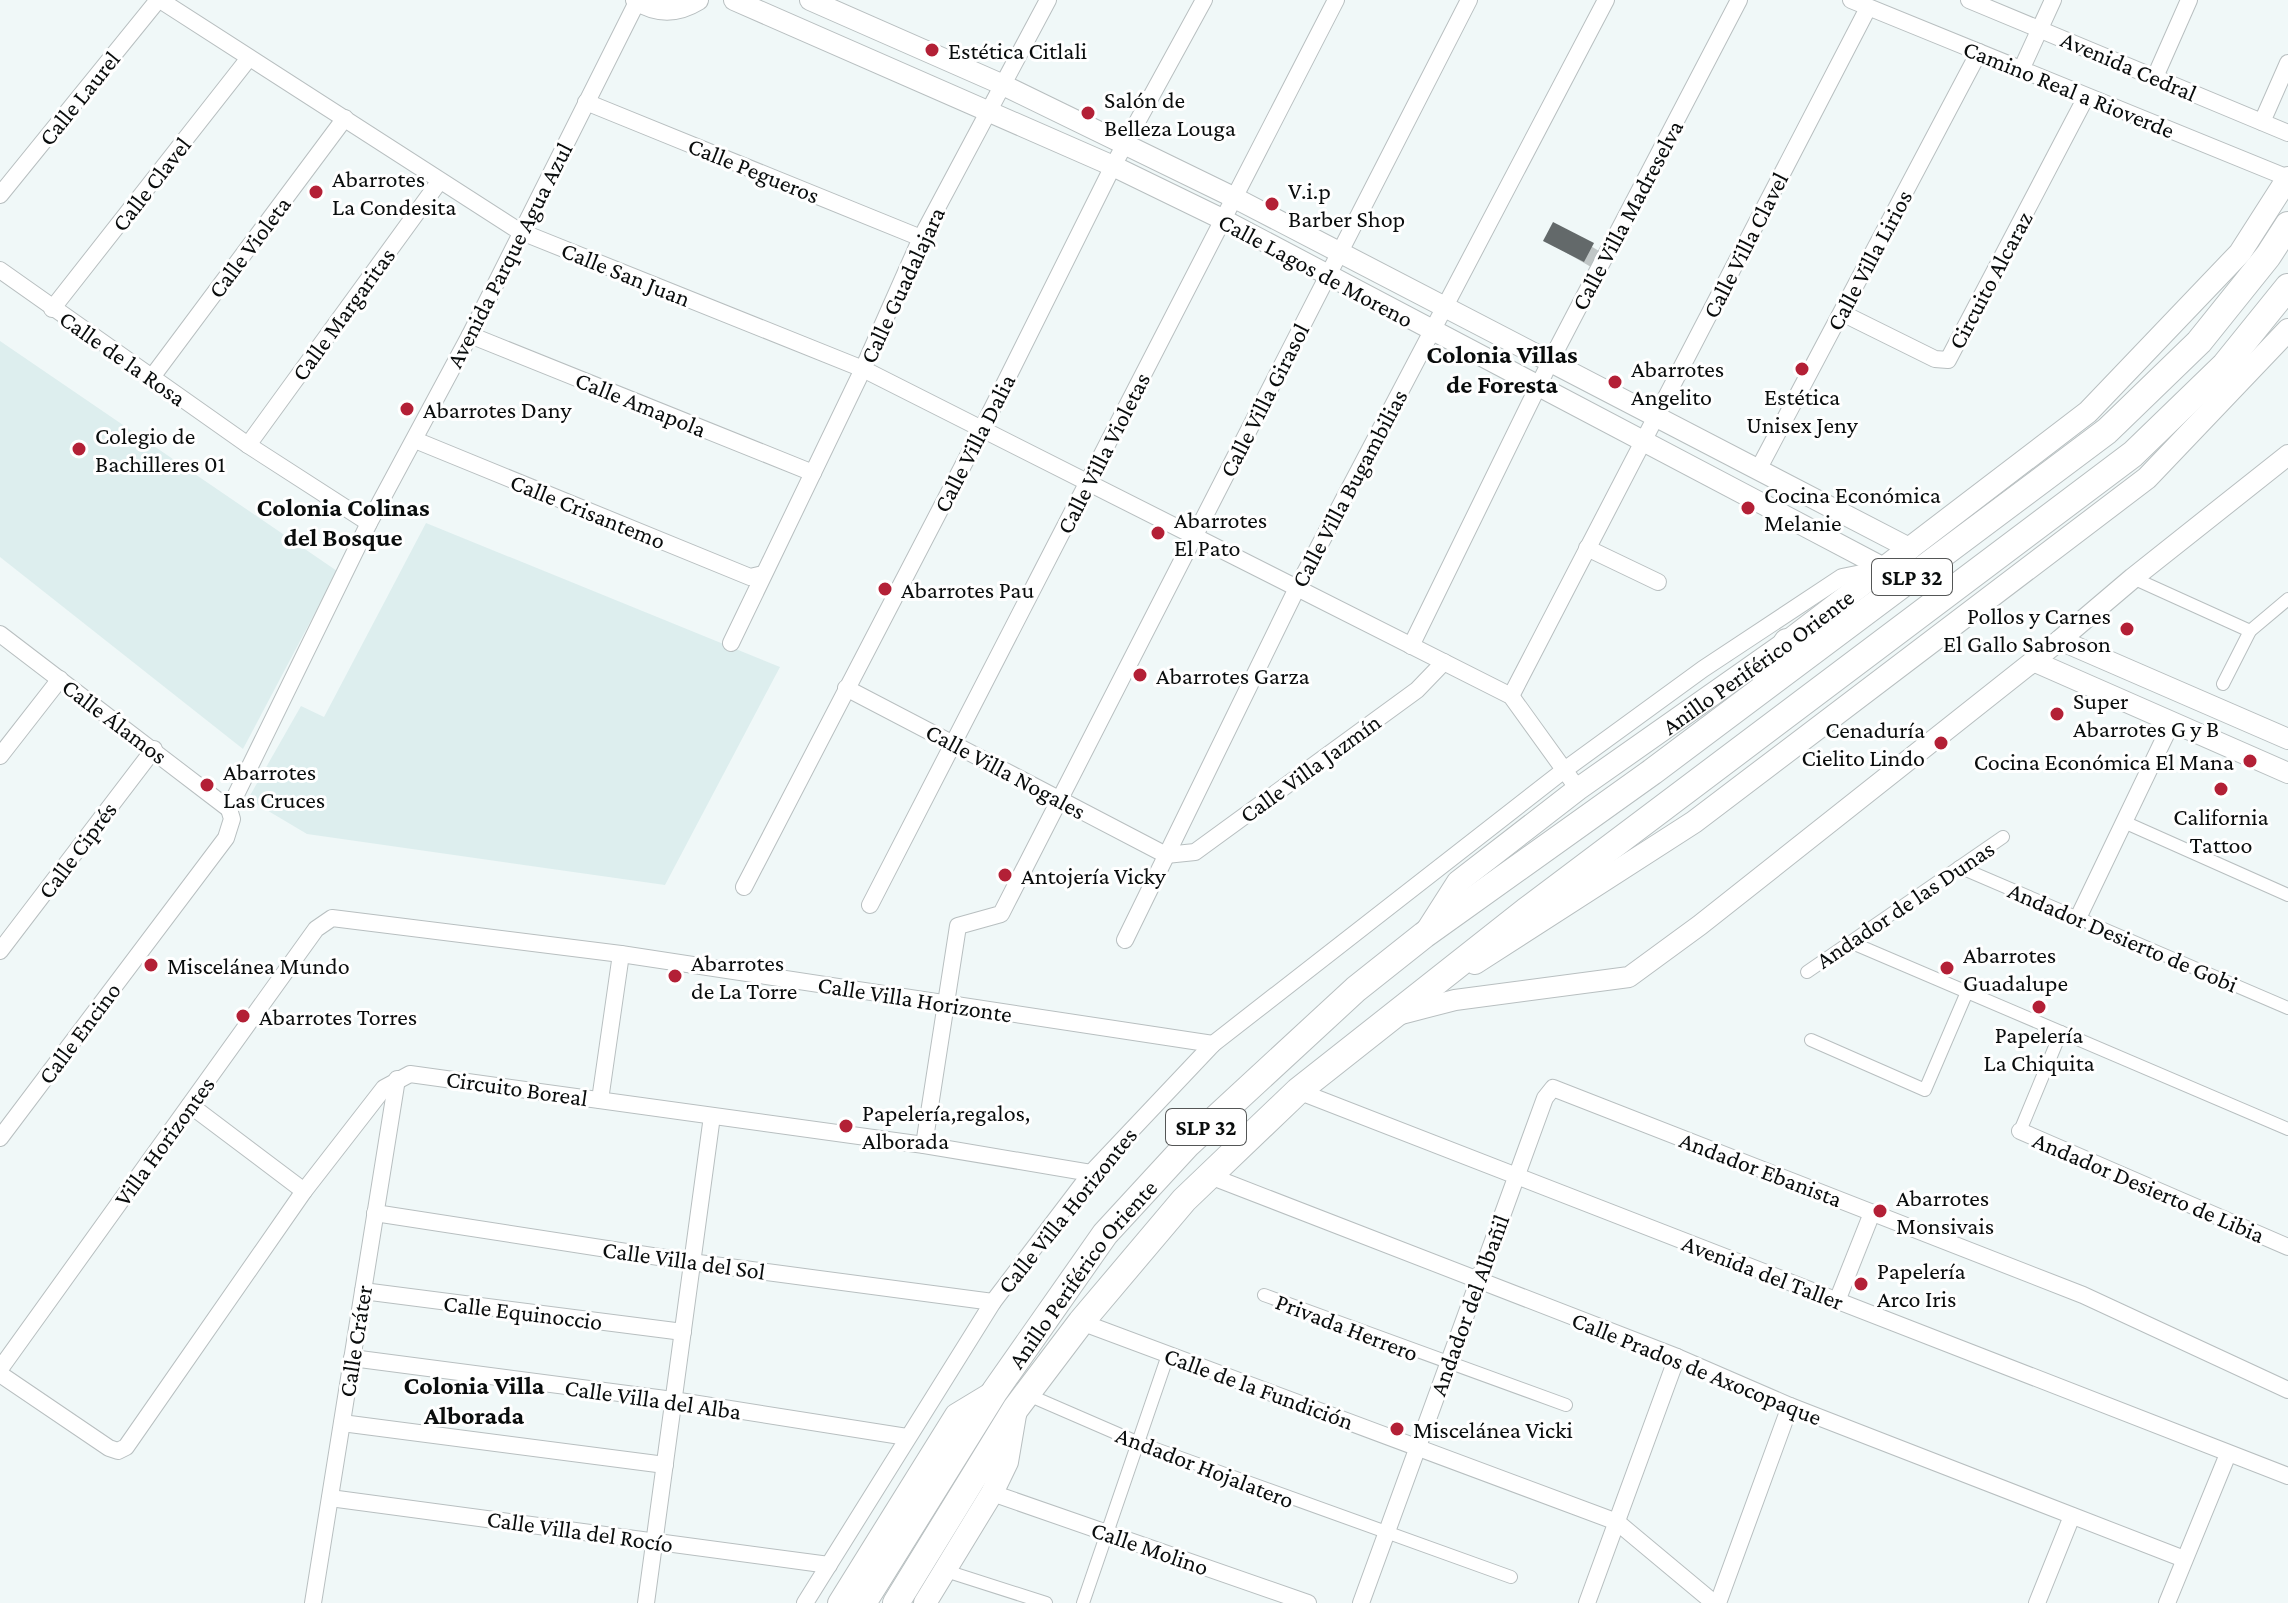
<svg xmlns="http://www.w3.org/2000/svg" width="2288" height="1603" font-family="'Crimson Pro',serif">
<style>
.built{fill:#dee}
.shadow{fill:#0003}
.building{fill:#63696a}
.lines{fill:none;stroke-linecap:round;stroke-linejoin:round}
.pedestrian-casing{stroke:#b8bfc0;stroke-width:14}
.minor-casing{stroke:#b8bfc0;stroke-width:18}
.tertiary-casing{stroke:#b8bfc0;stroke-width:22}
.secondary-casing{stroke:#b8bfc0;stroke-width:24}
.trunk-casing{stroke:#b8bfc0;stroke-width:28}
.pedestrian{stroke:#fff;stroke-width:12}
.minor{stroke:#fff;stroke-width:16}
.tertiary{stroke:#fff;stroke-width:20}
.secondary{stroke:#fff;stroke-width:22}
.trunk{stroke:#fff;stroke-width:26}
.poi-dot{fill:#b32036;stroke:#fff;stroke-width:3}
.labels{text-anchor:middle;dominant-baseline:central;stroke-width:6;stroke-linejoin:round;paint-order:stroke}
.shield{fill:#fff;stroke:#545656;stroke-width:2}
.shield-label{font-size:22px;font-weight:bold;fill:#0a0d0d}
.poi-label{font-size:24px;fill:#0a0d0d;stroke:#fff;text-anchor:start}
.street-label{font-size:24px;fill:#0a0d0d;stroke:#fff}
.neighbourhood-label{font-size:26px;font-weight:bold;fill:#0a0d0d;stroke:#fff}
</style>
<rect width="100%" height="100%" fill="#f0f8f8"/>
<!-- built -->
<g class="built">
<path d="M0,341l337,230 -94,178 -243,-192z"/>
<path d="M426,523l354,144 -115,218 -358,-51 -59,-35 53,-93 23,11z"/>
</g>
<!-- shadow -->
<path class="shadow" d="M1554,224l45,27 -8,16 -45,-26z"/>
<!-- building -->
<path class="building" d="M1553,222l41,21 -10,19 -41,-21z"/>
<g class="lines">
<!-- pedestrian casing -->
<g class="pedestrian-casing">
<g id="pedestrian">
<path d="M2133,578l117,53"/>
<path d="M2223,684l27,-53 38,-32"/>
<path d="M2124,822l164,73"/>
<path d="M1959,867l329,141"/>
<path d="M1850,942l438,187"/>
<path d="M1807,972l196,-135"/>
<path d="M1811,1040l114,50 42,-98"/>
<path d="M2020,1131l41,-99"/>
<path d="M1264,1295l302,110"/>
<path d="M1026,1394l113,49 372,134"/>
<path d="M946,1571l100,32"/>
<path d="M1083,1603l85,-248"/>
</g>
</g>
<!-- minor casing -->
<g class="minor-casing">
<g id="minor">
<path d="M160,0l359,231 344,138 648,327 67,93"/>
<path d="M1851,0l437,178"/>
<path d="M1969,0l319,133"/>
<path d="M2021,70l32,-70"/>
<path d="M2155,77l34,-77"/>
<path d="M586,102l335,136"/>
<path d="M2262,122l26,-59"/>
<path d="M0,195l158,-195"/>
<path d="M0,270l248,175 121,78"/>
<path d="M52,309l197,-251"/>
<path d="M1842,313l93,46 13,1 138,-263"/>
<path d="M470,335l343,138"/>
<path d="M152,377l193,-259"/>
<path d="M415,440l335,137 13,-3"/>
<path d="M248,445l191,-263"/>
<path d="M1759,468l220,-416"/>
<path d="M1587,548l71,34"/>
<path d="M0,634l229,175"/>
<path d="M731,643l132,-274 58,-131 127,-238"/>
<path d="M1411,646l139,-284 189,-362"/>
<path d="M846,688l320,167"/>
<path d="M1511,696l357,-688"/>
<path d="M0,756l60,-77"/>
<path d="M229,809l140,-286 101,-188 167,-333"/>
<path d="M1166,855l29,-3 222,-162 27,-28"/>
<path d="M744,887l238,-458 131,-263 91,-166"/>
<path d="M870,905l466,-905"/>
<path d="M2078,918l94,-196"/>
<path d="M1125,940l172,-352 309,-588"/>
<path d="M0,951l154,-202"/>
<path d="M1298,1091l990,385"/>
<path d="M600,1100l21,-146"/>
<path d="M190,1105l114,86"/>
<path d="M2020,1131l268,116"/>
<path d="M0,1138l226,-300 6,-19 -3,-10"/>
<path d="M924,1145l34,-219 43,-12 468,-914"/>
<path d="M1210,1176l467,181 113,49 394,153"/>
<path d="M375,1213l316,49 302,40"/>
<path d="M363,1291l320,41"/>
<path d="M1837,1301l35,-88"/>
<path d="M1081,1322l536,200 97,81"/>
<path d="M352,1358l321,42 234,37"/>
<path d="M0,1369l316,-440 16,-11 289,36 592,90"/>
<path d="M0,1374l109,74 9,3 8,-4 178,-256 80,-103 26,-14 514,71 167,28"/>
<path d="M342,1423l323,42"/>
<path d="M992,1493l316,110"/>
<path d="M330,1498l499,67"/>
<path d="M313,1603l84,-524"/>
<path d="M646,1603l66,-487"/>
<path d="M805,1603l188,-301 98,-129 122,-129 350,-273 140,-102 139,-92 39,-8"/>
<path d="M1361,1603l184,-505 8,-10 530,207 205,95"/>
<path d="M1587,1603l90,-246"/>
<path d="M1718,1603l72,-197"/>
<path d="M2037,1603l35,-87"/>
<path d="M2167,1603l61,-149"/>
</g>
</g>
<!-- tertiary casing -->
<g class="tertiary-casing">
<g id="tertiary">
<path d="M636,0c21,13 41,13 62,0"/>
<path d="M734,0l379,166 109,53 662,349"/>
<path d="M810,0l191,84 232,113 678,352"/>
<path d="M2060,640l228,99"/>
<path d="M2033,661l255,112"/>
<path d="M1401,1014l54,-14 174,-23 71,-52 360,-285 73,-62 155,-123"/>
</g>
</g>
<!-- secondary casing -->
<g class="secondary-casing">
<g id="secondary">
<path id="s1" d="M1428,929l30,-47 120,-93 209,-147 301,-230 152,-159 48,-75"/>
<path d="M1475,963l219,-141 453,-344 141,-148"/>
<path d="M839,1603l117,-188 38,-23"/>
<path d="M925,1603l67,-110 15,-31 8,-47"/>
</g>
</g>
<!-- trunk casing -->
<g class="trunk-casing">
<g id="trunk">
<path d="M1766,681l21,-39"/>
<path id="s2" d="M863,1603l132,-212 110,-157 82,-89 169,-156 68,-54 228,-163 455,-341 92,-89 69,-86 20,-31"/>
<path d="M896,1603l120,-195 65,-86 103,-122 114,-109 228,-180 607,-457 92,-89 63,-78"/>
</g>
</g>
<!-- pedestrian -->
<use href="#pedestrian" class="pedestrian"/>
<!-- minor -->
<use href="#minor" class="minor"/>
<!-- tertiary -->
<use href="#tertiary" class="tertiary"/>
<!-- secondary -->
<use href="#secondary" class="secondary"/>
<!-- trunk -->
<use href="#trunk" class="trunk"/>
</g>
<!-- markers -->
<g class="poi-dot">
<circle cx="932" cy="50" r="8"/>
<circle cx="1088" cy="113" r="8"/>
<circle cx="316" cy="192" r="8"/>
<circle cx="1272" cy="204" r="8"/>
<circle cx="1802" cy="369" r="8"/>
<circle cx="1615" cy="382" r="8"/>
<circle cx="407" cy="409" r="8"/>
<circle cx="79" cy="449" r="8"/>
<circle cx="1748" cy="508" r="8"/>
<circle cx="1158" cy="533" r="8"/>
<circle cx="885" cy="589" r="8"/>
<circle cx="2127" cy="629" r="8"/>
<circle cx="1140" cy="675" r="8"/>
<circle cx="2057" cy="714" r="8"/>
<circle cx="1941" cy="743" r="8"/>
<circle cx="2250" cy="761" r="8"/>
<circle cx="207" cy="785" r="8"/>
<circle cx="2221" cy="789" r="8"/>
<circle cx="1005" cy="875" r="8"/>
<circle cx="151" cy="965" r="8"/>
<circle cx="1947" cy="968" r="8"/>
<circle cx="675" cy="976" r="8"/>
<circle cx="2039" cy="1007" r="8"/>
<circle cx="243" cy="1016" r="8"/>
<circle cx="846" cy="1126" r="8"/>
<circle cx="1880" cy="1211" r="8"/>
<circle cx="1861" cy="1284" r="8"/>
<circle cx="1397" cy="1429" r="8"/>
</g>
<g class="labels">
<!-- shield labels -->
<g class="shield">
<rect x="1872" y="559" width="80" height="36" rx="6"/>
<rect x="1166" y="1109" width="80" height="36" rx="6"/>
</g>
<g class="shield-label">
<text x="1912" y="577">SLP 32</text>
<text x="1206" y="1127">SLP 32</text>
</g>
<!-- poi labels -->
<g class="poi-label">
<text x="948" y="50">Estética Citlali</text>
<text x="1104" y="99">Salón de<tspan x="1104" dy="28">Belleza Louga</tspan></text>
<text x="332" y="178">Abarrotes<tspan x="332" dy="28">La Condesita</tspan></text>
<text x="1288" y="190">V.i.p<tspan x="1288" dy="28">Barber Shop</tspan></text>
<text x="1631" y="368">Abarrotes<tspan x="1631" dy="28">Angelito</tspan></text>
<text x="1802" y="396" text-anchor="middle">Estética<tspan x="1802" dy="28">Unisex Jeny</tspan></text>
<text x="423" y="409">Abarrotes Dany</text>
<text x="95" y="435">Colegio de<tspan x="95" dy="28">Bachilleres 01</tspan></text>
<text x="1764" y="494">Cocina Económica<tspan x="1764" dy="28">Melanie</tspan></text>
<text x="1174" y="519">Abarrotes<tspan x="1174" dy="28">El Pato</tspan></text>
<text x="901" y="589">Abarrotes Pau</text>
<text x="2111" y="615" text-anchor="end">Pollos y Carnes<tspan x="2111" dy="28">El Gallo Sabroson</tspan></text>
<text x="1156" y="675">Abarrotes Garza</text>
<text x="2073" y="700">Super<tspan x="2073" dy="28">Abarrotes G y B</tspan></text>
<text x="1925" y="729" text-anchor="end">Cenaduría<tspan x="1925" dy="28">Cielito Lindo</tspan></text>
<text x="2234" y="761" text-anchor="end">Cocina Económica El Mana</text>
<text x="223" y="771">Abarrotes<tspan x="223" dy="28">Las Cruces</tspan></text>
<text x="2221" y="816" text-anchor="middle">California<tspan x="2221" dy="28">Tattoo</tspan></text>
<text x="1021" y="875">Antojería Vicky</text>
<text x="1963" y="954">Abarrotes<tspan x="1963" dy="28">Guadalupe</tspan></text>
<text x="691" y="962">Abarrotes<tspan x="691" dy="28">de La Torre</tspan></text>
<text x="167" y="965">Miscelánea Mundo</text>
<text x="259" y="1016">Abarrotes Torres</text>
<text x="2039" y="1034" text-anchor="middle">Papelería<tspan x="2039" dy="28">La Chiquita</tspan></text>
<text x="862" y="1112">Papelería,regalos,<tspan x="862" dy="28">Alborada</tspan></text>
<text x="1896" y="1197">Abarrotes<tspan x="1896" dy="28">Monsivais</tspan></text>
<text x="1877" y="1270">Papelería<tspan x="1877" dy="28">Arco Iris</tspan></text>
<text x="1413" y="1429">Miscelánea Vicki</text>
</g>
<!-- street labels -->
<g class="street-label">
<text transform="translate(2129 66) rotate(23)">Avenida Cedral</text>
<text transform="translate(2069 89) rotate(22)">Camino Real a Rioverde</text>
<text transform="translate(79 98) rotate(-51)">Calle Laurel</text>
<text transform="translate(754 170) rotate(22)">Calle Pegueros</text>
<text transform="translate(151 184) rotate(-52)">Calle Clavel</text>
<text transform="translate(1627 215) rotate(-62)">Calle Villa Madreselva</text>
<text transform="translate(1745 245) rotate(-63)">Calle Villa Clavel</text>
<text transform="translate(249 247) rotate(-53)">Calle Violeta</text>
<text transform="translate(509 255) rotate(-63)">Avenida Parque Agua Azul</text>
<text transform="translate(1869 260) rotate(-62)">Calle Villa Lirios</text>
<text transform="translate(1316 270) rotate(28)">Calle Lagos de Moreno</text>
<text transform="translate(626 274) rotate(22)">Calle San Juan</text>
<text transform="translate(1990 280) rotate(-62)">Circuito Alcaraz</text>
<text transform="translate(902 285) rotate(-65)">Calle Guadalajara</text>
<text transform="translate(343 314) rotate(-54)">Calle Margaritas</text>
<text transform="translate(123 358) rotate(35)">Calle de la Rosa</text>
<text transform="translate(1264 400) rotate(-63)">Calle Villa Girasol</text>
<text transform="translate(641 404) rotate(22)">Calle Amapola</text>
<text transform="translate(974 443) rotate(-63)">Calle Villa Dalia</text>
<text transform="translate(1103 453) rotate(-63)">Calle Villa Violetas</text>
<text transform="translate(1349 488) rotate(-62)">Calle Villa Bugambilias</text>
<text transform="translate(588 511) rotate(22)">Calle Crisantemo</text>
<text stroke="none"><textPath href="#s1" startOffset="428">Anillo Periférico Oriente</textPath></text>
<text transform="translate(115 721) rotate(37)">Calle Álamos</text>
<text transform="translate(1310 768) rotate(-36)">Calle Villa Jazmín</text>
<text transform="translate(1006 771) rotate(28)">Calle Villa Nogales</text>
<text transform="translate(77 850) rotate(-53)">Calle Ciprés</text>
<text transform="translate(1905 904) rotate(-34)">Andador de las Dunas</text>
<text transform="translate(2123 937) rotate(23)">Andador Desierto de Gobi</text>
<text transform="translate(915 999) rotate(9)">Calle Villa Horizonte</text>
<text transform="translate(79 1033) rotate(-53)">Calle Encino</text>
<text transform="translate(517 1088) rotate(8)">Circuito Boreal</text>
<text transform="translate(164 1141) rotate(-54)">Villa Horizontes</text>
<text transform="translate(1761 1169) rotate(21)">Andador Ebanista</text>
<text transform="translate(2149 1187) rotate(23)">Andador Desierto de Libia</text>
<text transform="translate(1067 1210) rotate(-51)">Calle Villa Horizontes</text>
<text transform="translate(684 1260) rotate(8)">Calle Villa del Sol</text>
<text transform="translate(1763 1272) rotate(21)">Avenida del Taller</text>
<text stroke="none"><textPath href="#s2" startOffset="396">Anillo Periférico Oriente</textPath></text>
<text transform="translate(1469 1305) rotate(-70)">Andador del Albañil</text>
<text transform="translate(523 1312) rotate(7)">Calle Equinoccio</text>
<text transform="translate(1347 1327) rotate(21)">Privada Herrero</text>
<text transform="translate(355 1341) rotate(-81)">Calle Cráter</text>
<text transform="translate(1697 1368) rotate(22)">Calle Prados de Axocopaque</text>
<text transform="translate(1259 1388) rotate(20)">Calle de la Fundición</text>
<text transform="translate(653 1399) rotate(8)">Calle Villa del Alba</text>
<text transform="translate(1205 1467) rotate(21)">Andador Hojalatero</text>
<text transform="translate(580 1531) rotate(8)">Calle Villa del Rocío</text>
<text transform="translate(1150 1548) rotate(19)">Calle Molino</text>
</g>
<!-- neighbourhood labels -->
<g class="neighbourhood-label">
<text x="1502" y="354">Colonia Villas<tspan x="1502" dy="30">de Foresta</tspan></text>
<text x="343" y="507">Colonia Colinas<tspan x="343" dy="30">del Bosque</tspan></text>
<text x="474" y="1385">Colonia Villa<tspan x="474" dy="30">Alborada</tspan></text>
</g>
</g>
</svg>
